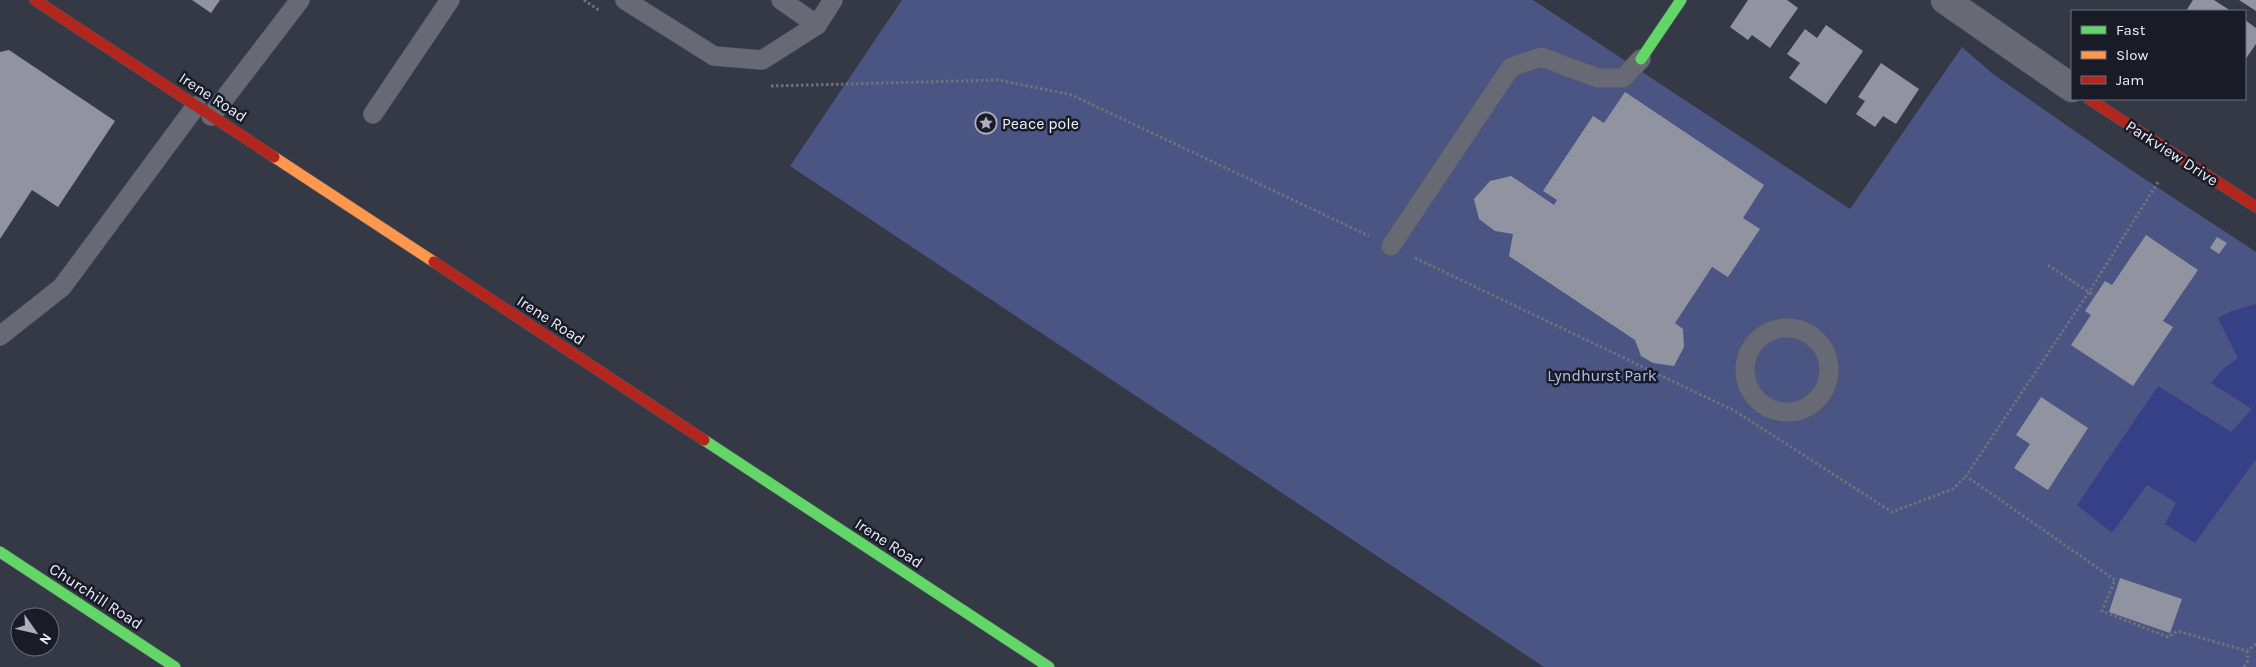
<svg xmlns="http://www.w3.org/2000/svg" width="2256" height="667" font-family="Karla,sans-serif">
<style>
.green{fill:#4b5584}
.water{fill:#364087}
.building{fill:#9194a0}
.lines{fill:none;stroke-linecap:round;stroke-linejoin:round}
.lane-casing{stroke:#545662;stroke-width:20}
.street-casing{stroke:#545662;stroke-width:29}
.fast-casing{stroke:#545662;stroke-width:12}
.slow-casing{stroke:#545662;stroke-width:12}
.jam-casing{stroke:#545662;stroke-width:12}
.path{stroke:#6f717a;stroke-width:3;stroke-dasharray:2.5 2.5;stroke-linecap:butt}
.lane{stroke:#676a75;stroke-width:19}
.street{stroke:#676a75;stroke-width:28}
.fast{stroke:#63d668;stroke-width:11}
.slow{stroke:#ff974d;stroke-width:11}
.jam{stroke:#b3261e;stroke-width:11}
.labels{text-anchor:middle;dominant-baseline:central;stroke-width:5;stroke-linejoin:round;paint-order:stroke}
.street-label{font-size:16px;fill:#eceffc;stroke:#191c27}
.poi-label{font-size:16px;fill:#eceffc;stroke:#191c27;text-anchor:start}
.park-label{font-size:16px;fill:#b4c0eb;stroke:#191c27}
</style>
<rect width="100%" height="100%" fill="#353845"/>
<!-- green -->
<path class="green" d="M902,0h631l317,209 112,-162 31,27 138,96 125,82v415h-712l-754,-501z"/>
<!-- water -->
<path class="water" d="M2256,304v155l-61,84 -30,-19 11,-21 -29,-18 -35,48 -35,-28 81,-119 73,46 21,-23 -41,-26 13,-15 14,-10 -20,-40 14,-7z"/>
<!-- building -->
<g class="building">
<path d="M192,0h28l-9,13z"/>
<path d="M1748,0h39l11,8 -28,40 -18,-13 -4,5 -18,-13z"/>
<path d="M2193,0h21l17,11h-45z"/>
<path d="M2239,0h17v11z"/>
<path d="M2245,20l11,8v16l-11,16z"/>
<path d="M1826,25l37,26 -37,53 -37,-26 11,-15 -13,-9 18,-25 12,9z"/>
<path d="M9,50l106,71 -57,86 -26,-17 -32,49v-187z"/>
<path d="M1881,63l38,26 -23,35 -13,-8 -8,11 -19,-13 9,-13 -7,-4z"/>
<path d="M1625,92l139,93 -21,33 17,11 -32,48 -16,-10 -37,56 8,6 1,18 -10,19 -21,-3 -12,-7 -6,-16 -126,-84 4,-22 -18,-3 -16,-12 -5,-20 16,-18 21,-5 43,29 3,-5 -14,-9 50,-75 11,7z"/>
<path d="M2146,235l52,35 -35,51 10,6 -40,59 -62,-41 20,-30 -6,-4 20,-30 7,4z"/>
<path d="M2217,237l10,6 -8,11 -9,-6z"/>
<path d="M2041,397l47,31 -40,62 -34,-22 16,-24 -14,-9z"/>
<path d="M2120,578l62,21 -12,34 -61,-21z"/>
</g>
<g class="lines">
<!-- lane casing -->
<g class="lane-casing">
<g id="lane">
<path d="M625,0l89,56 48,4 55,-35 16,-25"/>
<path d="M781,0l36,25"/>
<path d="M373,114l77,-114"/>
<path d="M211,116l89,-116"/>
<path d="M1391,246l120,-179 30,-10 57,21h25l18,-19"/>
<circle cx="1787" cy="370" r="42"/>
<path d="M0,336l62,-49 134,-181"/>
</g>
</g>
<!-- street casing -->
<g class="street-casing">
<path id="street" d="M1945,0l127,88"/>
</g>
<!-- fast casing -->
<g class="fast-casing">
<g id="fast">
<path d="M1641,59l40,-59"/>
<path d="M704,440l345,227"/>
<path d="M0,552l175,115"/>
</g>
</g>
<!-- slow casing -->
<g class="slow-casing">
<path id="slow" d="M274,157l160,105"/>
</g>
<!-- jam casing -->
<g class="jam-casing">
<g id="jam">
<path d="M35,0l239,157"/>
<path d="M2089,99l167,108"/>
<path d="M434,262l270,178"/>
</g>
</g>
<!-- path -->
<g class="path">
<path d="M584,0l16,11"/>
<path d="M771,86l227,-6 74,15 297,141"/>
<path d="M2158,182l-69,110 -123,184 149,104 -13,31 66,26 10,-6 69,20 9,-7"/>
<path d="M1415,258l320,153 157,101 61,-23 13,-13"/>
<path d="M2048,265l47,31"/>
<path d="M2244,667l4,-7 -1,-9"/>
</g>
<!-- lane -->
<use href="#lane" class="lane"/>
<!-- street -->
<use href="#street" class="street"/>
<!-- fast -->
<use href="#fast" class="fast"/>
<!-- slow -->
<use href="#slow" class="slow"/>
<!-- jam -->
<use href="#jam" class="jam"/>
</g>
<!-- icons -->
<defs>
<g id="sight-ring" transform="scale(1.125)"><circle r="9.5" fill="#191c27" stroke="#acafbc" stroke-width="1.5"/><path d="M0-6L1.8-2.2L6-1.7L2.9 1.2L3.7 5.4L0 3.3L-3.7 5.4L-2.9 1.2L-6-1.7L-1.8-2.2Z" fill="#acafbc"/></g>
</defs>
<g fill-rule="evenodd">
<use href="#sight-ring" x="986" y="123"/>
</g>
<g class="labels">
<!-- street labels -->
<g class="street-label">
<text transform="translate(213 97) rotate(33)">Irene Road</text>
<text transform="translate(2172 153) rotate(33)">Parkview Drive</text>
<text transform="translate(551 320) rotate(33)">Irene Road</text>
<text transform="translate(889 543) rotate(33)">Irene Road</text>
<text transform="translate(96 596) rotate(33)">Churchill Road</text>
</g>
<!-- poi labels -->
<g class="poi-label">
<text x="1002" y="123">Peace pole</text>
</g>
<!-- park labels -->
<g class="park-label">
<text x="1602" y="375">Lyndhurst Park</text>
</g>
</g>
<!-- legend -->
<rect x="2071" y="10" width="175" height="90" fill="#191c27" stroke="#6d707c"/>
<rect x="2081" y="26" width="25" height="8" fill="#63d668" stroke="#6d707c"/>
<text x="2116" y="35" font-size="15" fill="#eceffc">Fast</text>
<rect x="2081" y="51" width="25" height="8" fill="#ff974d" stroke="#6d707c"/>
<text x="2116" y="60" font-size="15" fill="#eceffc">Slow</text>
<rect x="2081" y="76" width="25" height="8" fill="#b3261e" stroke="#6d707c"/>
<text x="2116" y="85" font-size="15" fill="#eceffc">Jam</text>
<!-- north arrow -->
<g transform="translate(35 632) rotate(124)"><circle r="24" fill="#191c27" stroke="#6d707c"/>
<path d="M0-4L9 19L0 12L-9 19Z" fill="#acafbc"/>
<text y="-8" font-size="14" font-weight="bold" text-anchor="middle" fill="#eceffc">N</text>
</g>
</svg>
